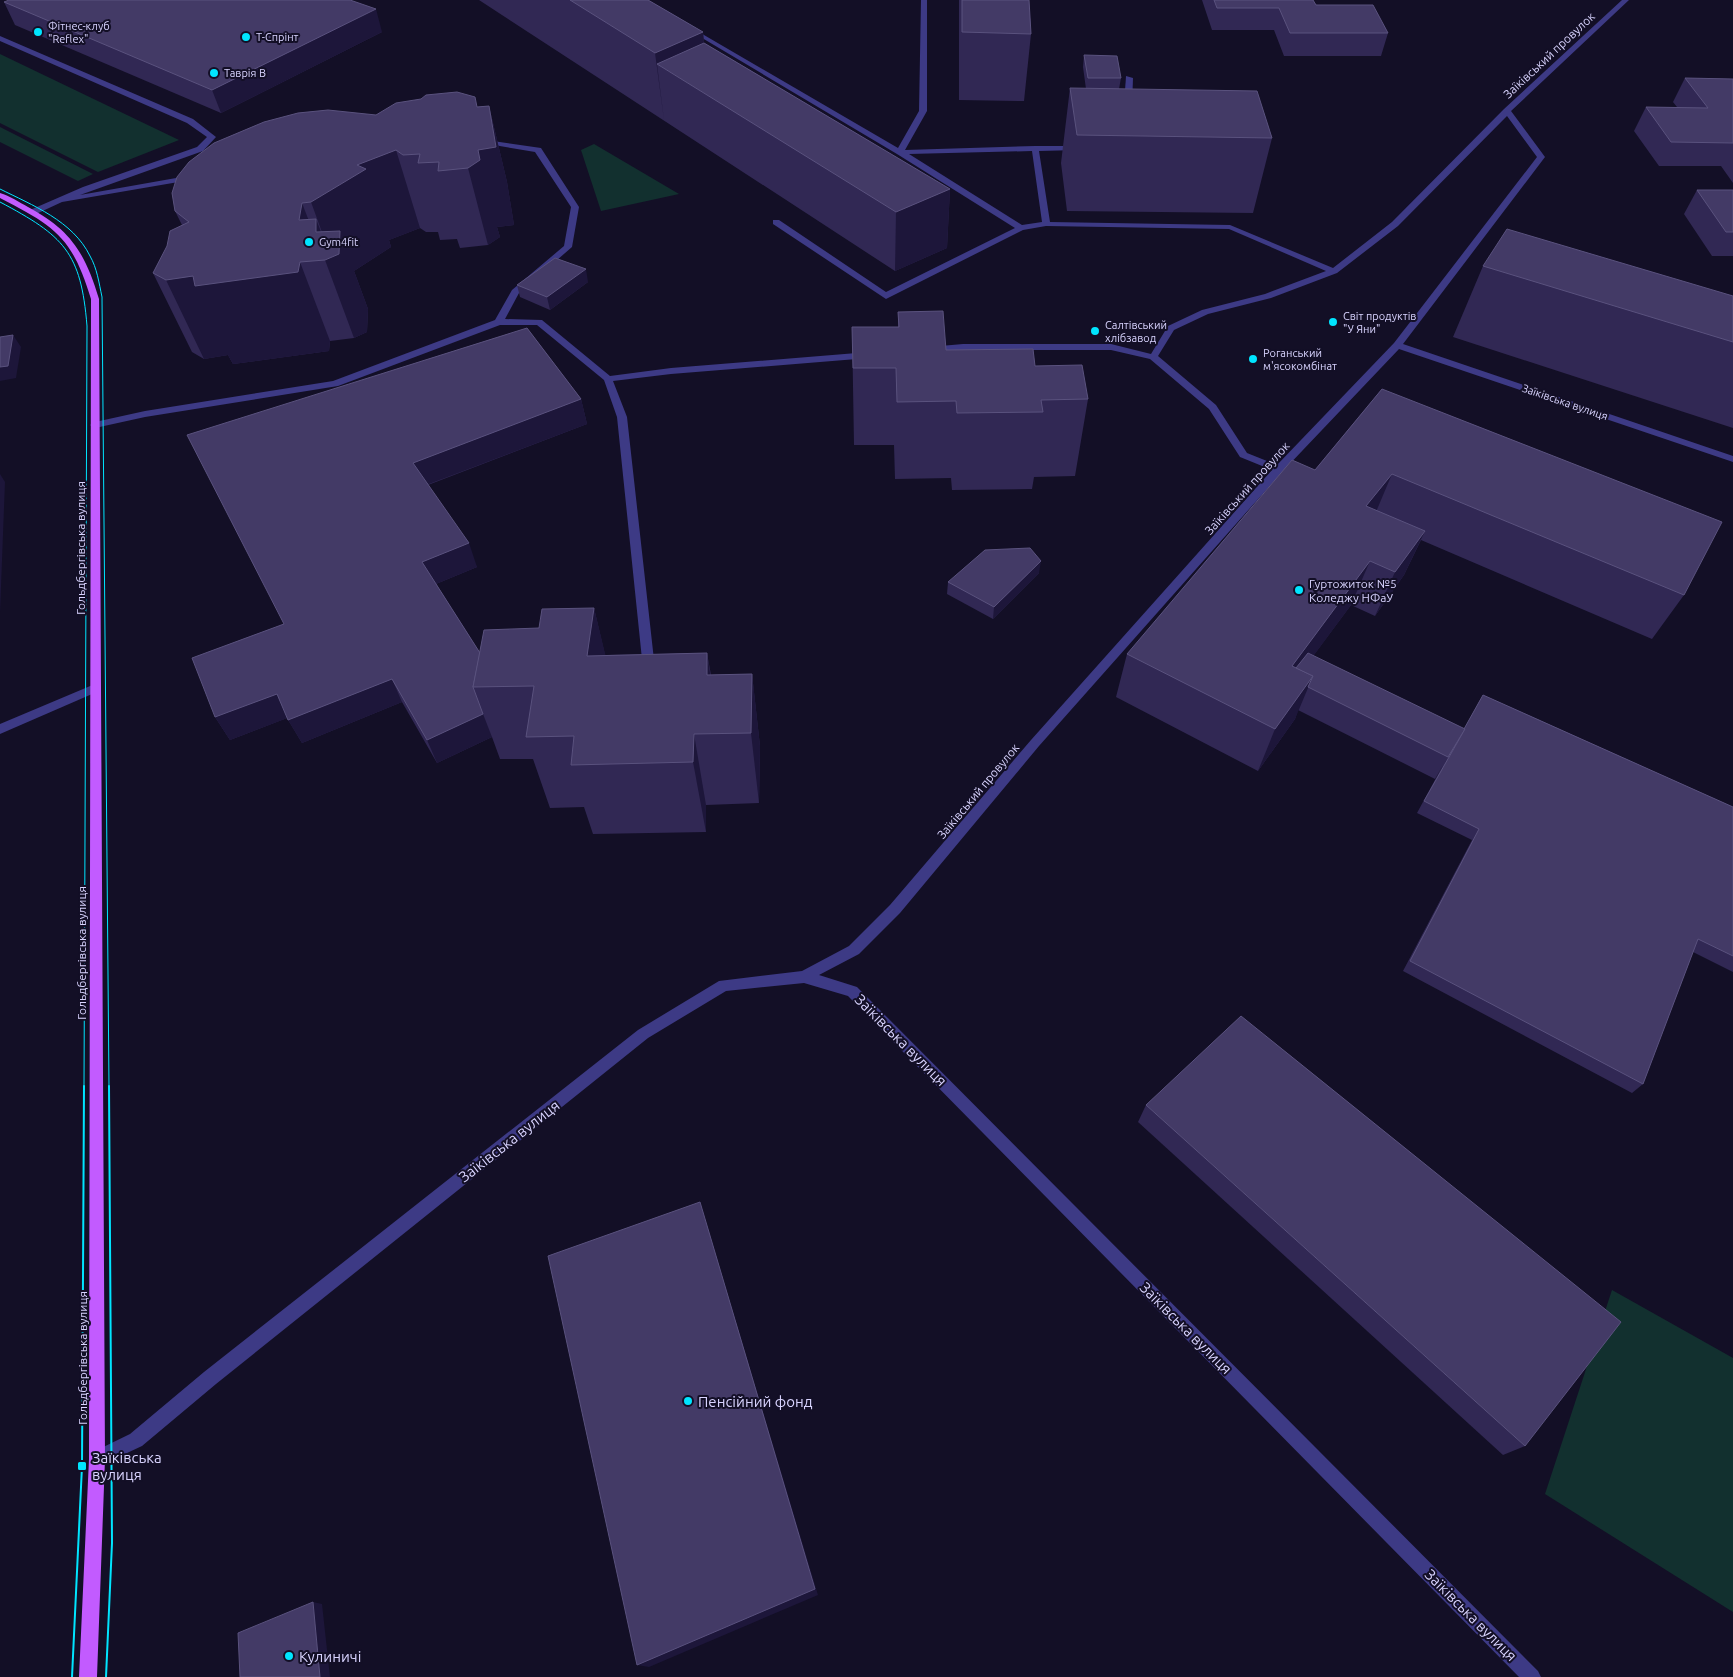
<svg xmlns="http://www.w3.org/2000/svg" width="1733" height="1677" font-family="Ubuntu,sans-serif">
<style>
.green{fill:#12302f}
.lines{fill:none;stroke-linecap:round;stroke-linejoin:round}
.minor{fill:#3d3a85;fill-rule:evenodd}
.major{fill:#c25bff;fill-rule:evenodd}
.tram-far1{stroke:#00e5ff;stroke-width:1}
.tram{stroke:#00e5ff;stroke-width:2}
.wall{fill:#312854}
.shaded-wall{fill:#1d163a}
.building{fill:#433a66;stroke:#5a527e}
.poi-dot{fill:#00e5ff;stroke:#130f26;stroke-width:2}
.labels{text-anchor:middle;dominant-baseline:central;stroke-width:4;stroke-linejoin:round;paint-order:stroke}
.far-poi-label{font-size:11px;fill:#d9d4ff;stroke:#130f26;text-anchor:start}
.far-street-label{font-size:11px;fill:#d9d4ff;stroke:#130f26}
.street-label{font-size:12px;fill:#d9d4ff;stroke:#130f26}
.poi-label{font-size:12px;fill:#d9d4ff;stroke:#130f26;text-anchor:start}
.near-street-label{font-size:15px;fill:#d9d4ff;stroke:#130f26}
.near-poi-label{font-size:15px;fill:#d9d4ff;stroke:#130f26;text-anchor:start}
</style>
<rect width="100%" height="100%" fill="#130f26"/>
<!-- green -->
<g class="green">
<path d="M0,54l179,86 -81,32 -98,-49z"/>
<path d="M0,127l93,47 -15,7 -78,-39z"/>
<path d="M594,144l85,50 -78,17 -20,-61z"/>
<path d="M1612,1290l121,68v254l-188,-118z"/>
</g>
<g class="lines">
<!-- minor -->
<g class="minor">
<path d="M921,0h6v111l-22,39 130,-4h46l1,2 -4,2 -39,1 11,71 180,3 103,43 59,-46 112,-113 118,-109h7l-118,111 34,46 -142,187 330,112v6l-334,-113 -116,122 -244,275 -139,167 -41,41 -40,21 38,12 681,684 3,6h-22l-671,-681 -44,-13 -78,8 -78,47 -432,346 -74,62 -45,21 -6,-2 -2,-6 2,-6 39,-19 74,-62 434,-342 81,-49 83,-10 47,-25 41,-41 141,-165 241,-270 -32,-13 -31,-48 -59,-50 -39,-9h-148l-34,3 -5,-3 5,-3 34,-3h148l40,10 17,-28 34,-16 63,-16 61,-23 -97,-42 -183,-3 -23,4 -137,69 -113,-75v-4h6l107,72 129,-64 -118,-74 -210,-125 5,-1 206,120 21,-37zM1507,116l30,41 -143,186 -117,122 -30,-12 -31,-48 -58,-49 16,-26 34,-16 63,-16 66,-25 61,-47zM1032,151l10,71 -20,3 -113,-71z"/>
<path d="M0,36l193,83 23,18 -13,14 -123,44 113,-20 4,2 -1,2 -134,23 -26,12h-6v-4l53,-23 114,-40 10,-10 -20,-14 -187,-82z"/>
<path d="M1126,76l7,2 -1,28 -4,2 -4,-2z"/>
<path d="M479,139l62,9 38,59 -7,40 -53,46 -14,26 37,1 68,56 61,-8 198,-16 5,3 -5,3 -198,16 -58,7 14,36 28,252 -2,3h-8l-2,-3 -26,-252 -13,-37 -67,-55h-37l-162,61 -193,31 -50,11 -5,-3 5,-3 50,-11 188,-30 162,-61 17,-30 52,-44 7,-39 -36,-55 -53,-9h-3z"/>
<path d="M95,684l4,1 2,3 -2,3 -99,43v-10z"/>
</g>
<!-- major -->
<path class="major" d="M0,193c10,3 19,9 28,14 43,23 57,46 71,92l6,1160 -8,218h-18l10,-218 2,-1160c-19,-62 -35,-72 -91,-101z"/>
<!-- tram-far1 -->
<g class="tram-far1">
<path d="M0,189c32,16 73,32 90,67 7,12 9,27 12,41l7,790"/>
<path d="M0,202c64,34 81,50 87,124l-3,761"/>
</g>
<!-- tram -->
<g class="tram">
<path d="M72,1677l10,-211 2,-380"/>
<path d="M106,1677l6,-134 -3,-457"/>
</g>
</g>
<!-- wall -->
<g class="wall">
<path d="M479,0h169l55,32 1,11 246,146 -3,59 -52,23z"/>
<path d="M959,0h70l2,34 -7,67 -65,-1z"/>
<path d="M1202,0h111l3,5 72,28 -7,23h-97l-10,-26h-62z"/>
<path d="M4,2l378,30 -161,81 -206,-88z"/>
<path d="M1084,55l37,23 -2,11 153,49 -19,75 -186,-2 -6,-48 9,-75 16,1 -3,-22z"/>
<path d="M1685,78l48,1v104l-12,-17h-62l-25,-35 12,-24h31l-4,-5z"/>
<path d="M489,106l18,76 7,43 -17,2 3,10 -12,8 -28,3 -3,-9 -17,1 -2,-8h-12l-6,-4 -31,12 2,7 -37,24 14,38 -1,23 -13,6 -24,3 -1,10 -96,13 -5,-9 -24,4 -12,-7 -39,-79 29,-48 -7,-14 201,-96z"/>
<path d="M1697,190h36v66h-21l-28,-42z"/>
<path d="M1483,266l250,30v132l-280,-91z"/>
<path d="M588,282l-38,28 -30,-13 -3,-12z"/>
<path d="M898,312l48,38 89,16 53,33 -13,77 -41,1 -2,12 -80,1 -1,-12 -56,1 -1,-34h-40l-2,-118h46z"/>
<path d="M527,328l54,71 6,25 -159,61 49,82 -41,17 44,69 59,-25 55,-20 11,47 102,-2 4,22 41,-1 8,72 -1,57 -53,2v27l-113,2 -9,-27 -34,1 -17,-49h-33l-8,-22 -55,26 -35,-61 -100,41 -15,-25 -57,22 -15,-23 69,-93z"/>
<path d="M1382,389l302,206 -32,44 -231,-99 -17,35 -29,41 -24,-11 -38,51 151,73 19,-34 250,112v165l-40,-20 -50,132 -11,9 -229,-122 69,-131 -55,-27 26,-48 -8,14 -137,-69 -3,9 -37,52 -142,-74 11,-43 188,-184z"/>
<path d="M1039,573l-46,46 -46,-25 1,-12z"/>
<path d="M1146,1105l379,341 -22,9 -365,-333z"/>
</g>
<!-- shaded-wall -->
<g class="shaded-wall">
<path d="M376,9l6,23 -161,81 -9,-23z"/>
<path d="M703,32l6,64 -52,-32 7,56 -9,-67z"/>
<path d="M489,106l18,76 7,43 -17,2 3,10 -12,8 -20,-77 10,-18z"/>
<path d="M396,150l24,78 -31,12 2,7 -37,24 14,38 -1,23 -13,6 -29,-78 -9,-28v-13l15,38 -20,-55 46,-37z"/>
<path d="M950,189l-3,59 -52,23 1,-59z"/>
<path d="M302,203l22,57 -25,-40z"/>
<path d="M300,262l30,79 -1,10 -96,13 -5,-9 -24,4 -38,-79z"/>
<path d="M586,269l2,13 -38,28 -3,-13z"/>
<path d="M13,335l8,12 -5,31 -16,3v-14z"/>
<path d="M581,399l6,25 -166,63 -8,-24z"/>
<path d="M0,474l5,8 -5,131z"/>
<path d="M1392,474l-19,45 -7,-13z"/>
<path d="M1425,531l-21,44 -29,41 20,-44z"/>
<path d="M469,543l8,24 -46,19 -9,-24z"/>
<path d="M1041,561l-2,12 -46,46 1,-12z"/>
<path d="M1370,561l-19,44 -56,76 -3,-15z"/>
<path d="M594,608l18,74 -25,-26z"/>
<path d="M707,653l11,73 -11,-51z"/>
<path d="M752,674l8,72 -1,57 -8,-70z"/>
<path d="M1313,676l-18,43 -37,52 17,-42z"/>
<path d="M392,679l10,23 -100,41 -14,-23z"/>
<path d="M277,694l13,23 -60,23 -15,-23z"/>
<path d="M483,714l9,23 -55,26 -10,-23z"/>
<path d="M694,734l12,71v27l-13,-70z"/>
<path d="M700,1202l118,393 -169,72 -12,-2z"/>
<path d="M313,1602l9,2 8,73h-10z"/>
</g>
<!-- building -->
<g class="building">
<path d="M9,0h341l26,9 -164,81 -208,-88z"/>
<path d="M570,0h78l55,32 -48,21z"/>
<path d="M962,0h67l2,34 -69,-2z"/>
<path d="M1214,0h99l3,5h57l15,28h-98l-11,-25h-62z"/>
<path d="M704,43l246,146 -54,23 -239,-148z"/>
<path d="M1084,55l33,1 4,22h-33z"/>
<path d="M1685,78l48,1v64l-62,-1 -25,-35 62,1z"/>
<path d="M1070,88l187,3 15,47 -195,-3z"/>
<path d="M457,92l18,5 2,10 12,-1 7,41 -18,3 2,10 -12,8 -30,3 1,-9 -21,1 2,-9 -17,1 -7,-5 -39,15 9,4 -55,33 -9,1 -3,17 17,-1v13l24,-1 -1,23 -14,6 -25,2 -2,10 -103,14 -2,-10 -27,4 -13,-7 14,-27 3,-15 19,-9 -14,-11 -3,-18 5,-16 12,-15 25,-19 50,-21 34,-9 30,-3 48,5 20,-12 25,-4 5,-4z"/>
<path d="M1697,190h36v42h-7z"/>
<path d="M1507,229l226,67v46l-250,-76z"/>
<path d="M555,258l31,11 -39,28 -30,-12z"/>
<path d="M943,311l3,39 87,-1 2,17 47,-1 6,34 -47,1 2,12 -86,1 -1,-12 -59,1 -1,-34h-43l-1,-41h47l-1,-15z"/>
<path d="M527,328l54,71 -168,64 56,80 -47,19 58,91 -7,34 10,27 -56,26 -35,-61 -104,41 -11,-26 -62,23 -23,-59 92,-34 -97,-189z"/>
<path d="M13,335l-5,31 -8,1v-30z"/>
<path d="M1382,389l340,133 -38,73 -292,-121 -26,32 59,25 -30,41 -25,-11 -78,105 21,10 -38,53 -148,-75 165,-194 23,10z"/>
<path d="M1030,548l11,13 -47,46 -46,-25 37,-32z"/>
<path d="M594,608l-7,48 120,-3v22l45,-1 -1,59 -57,1 -1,28 -122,3 3,-29 -48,1 8,-51 -61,1 11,-57 55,-2 3,-19z"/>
<path d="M1308,653l157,76 -17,28 -140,-70 5,-11 -17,-8z"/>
<path d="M1483,695l250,112v149l-35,-17 -55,145 -233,-123 69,-132 -55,-28 41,-72h-1z"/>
<path d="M1241,1016l380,306 -96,124 -379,-341z"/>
<path d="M700,1202l115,387 -178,76 -89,-409z"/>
<path d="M313,1602l7,75h-80l-2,-44z"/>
</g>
<!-- markers -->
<g class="poi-dot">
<circle cx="38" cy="32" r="5"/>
<circle cx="246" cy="37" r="5"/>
<circle cx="214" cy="73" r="5"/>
<circle cx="309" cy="242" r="5"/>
<circle cx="1333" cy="322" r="5"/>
<circle cx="1095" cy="331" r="5"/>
<circle cx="1253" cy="359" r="5"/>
<circle cx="1299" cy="590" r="5"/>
<circle cx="688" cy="1401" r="5"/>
<rect x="77" y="1461" width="10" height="10" rx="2.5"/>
<circle cx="289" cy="1656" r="5"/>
</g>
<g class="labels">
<!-- far-poi labels -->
<g class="far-poi-label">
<text x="48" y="26">Фітнес-клуб<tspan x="48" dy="13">"Reflex"</tspan></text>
<text x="256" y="37">Т-Спрінт</text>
<text x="224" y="73">Таврія В</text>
<text x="319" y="242">Gym4fit</text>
<text x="1343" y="316">Світ продуктів<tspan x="1343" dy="13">"У Яни"</tspan></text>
<text x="1105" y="325">Салтівський<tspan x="1105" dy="13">хлібзавод</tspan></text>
<text x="1263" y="353">Роганський<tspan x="1263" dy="13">м'ясокомбінат</tspan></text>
</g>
<!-- far-street labels -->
<g class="far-street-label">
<text transform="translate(1565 402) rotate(19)">Заїківська вулиця</text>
</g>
<!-- street labels -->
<g class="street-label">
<text transform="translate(1549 55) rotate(-43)">Заїківський провулок</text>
<text transform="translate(1247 488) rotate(-48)">Заїківський провулок</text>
<text transform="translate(80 548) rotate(-90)">Гольдбергівська вулиця</text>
<text transform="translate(978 791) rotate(-50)">Заїківський провулок</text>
<text transform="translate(81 953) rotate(-90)">Гольдбергівська вулиця</text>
<text transform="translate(82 1358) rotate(-90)">Гольдбергівська вулиця</text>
</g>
<!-- poi labels -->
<g class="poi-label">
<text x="1309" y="583">Гуртожиток №5<tspan x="1309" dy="14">Коледжу НФаУ</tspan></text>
</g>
<!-- near-street labels -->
<g class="near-street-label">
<text transform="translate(901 1040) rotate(45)">Заїківська вулиця</text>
<text transform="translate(509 1141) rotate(-38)">Заїківська вулиця</text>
<text transform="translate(1186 1328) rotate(45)">Заїківська вулиця</text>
<text transform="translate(1471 1615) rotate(45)">Заїківська вулиця</text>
</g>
<!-- near-poi labels -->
<g class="near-poi-label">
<text x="698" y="1401">Пенсійний фонд</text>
<text x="92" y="1457">Заїківська<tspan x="92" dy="17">вулиця</tspan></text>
<text x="299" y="1656">Кулиничі</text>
</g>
</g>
</svg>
